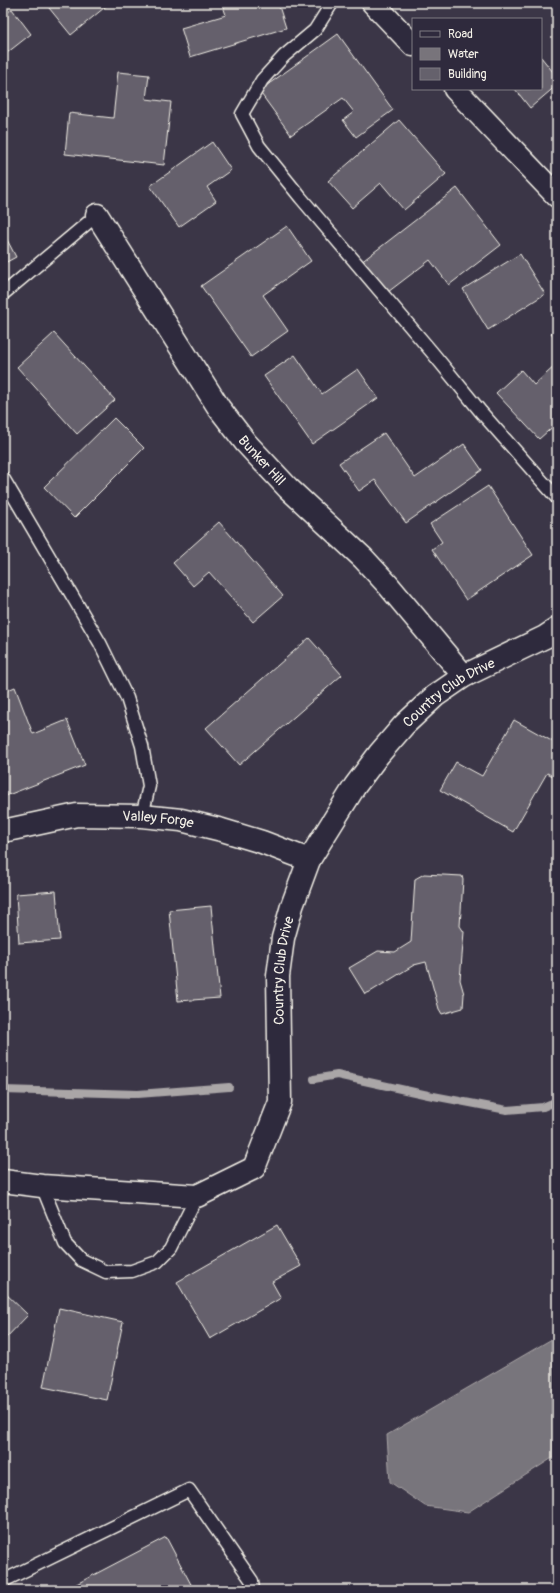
<svg xmlns="http://www.w3.org/2000/svg" width="560" height="1593" font-family="Pangolin,sans-serif">
<style>
.water{fill:#78747b;stroke:#aaa6a7}
.lines{fill:none;stroke-linecap:round;stroke-linejoin:round}
.stream{stroke:#aaa6a7;stroke-width:8}
.building{fill:#65616c;stroke:#f4f1e8}
.lane-casing{stroke:#f4f1e8;stroke-width:15}
.street-casing{stroke:#f4f1e8;stroke-width:25}
.lane{stroke:#2f2a3d;stroke-width:12}
.street{stroke:#2f2a3d;stroke-width:22}
.labels{text-anchor:middle;dominant-baseline:central;stroke-width:3;stroke-linejoin:round;paint-order:stroke}
.street-label{font-size:14px;fill:#f4f1e8;stroke:#2f2a3d}
</style>
<rect width="100%" height="100%" fill="#3b3647"/>
<filter id="ink" filterUnits="userSpaceOnUse"><feTurbulence type="fractalNoise" baseFrequency=".025" numOctaves="2"/><feDisplacementMap in="SourceGraphic" scale="8" xChannelSelector="R" yChannelSelector="G"/><feConvolveMatrix kernelMatrix="1 2 1 2 8 2 1 2 1" color-interpolation-filters="sRGB"/></filter>
<g filter="url(#ink)">
<!-- water -->
<path class="water" d="M557,1336v119l-89,57 -43,-6 -35,-24 -3,-47z"/>
<g class="lines">
<!-- stream -->
<g class="stream">
<path d="M314,1079l23,-4 91,20 79,15 36,-3 14,-6"/>
<path d="M3,1090l135,4 91,-7"/>
</g>
</g>
<!-- building -->
<g class="building">
<path d="M45,3h65l-39,32z"/>
<path d="M222,3h56l8,25 -96,29 -9,-29 45,-13z"/>
<path d="M12,9l19,25 -28,22v-42l1,1z"/>
<path d="M338,34l55,76 -37,27 -13,-17 11,-8 -11,-14 -52,37 -32,-44z"/>
<path d="M541,57l16,20v8l-27,23 -15,-19h26z"/>
<path d="M118,72l31,3 -3,24 25,3 -7,63 -99,-11 4,-41 44,5z"/>
<path d="M399,120l47,54 -42,36 -23,-27 -29,25 -24,-27z"/>
<path d="M212,142l19,28 -24,17 9,14 -37,26 -29,-41z"/>
<path d="M457,188l44,57 -52,40 -19,-25 -46,35 -24,-32z"/>
<path d="M287,226l24,35 -48,34 25,36 -37,26 -50,-71z"/>
<path d="M3,232l13,25 -13,7z"/>
<path d="M520,254l25,40 -57,36 -25,-41z"/>
<path d="M557,327v13l-6,-7z"/>
<path d="M54,333l61,67 -38,34 -60,-67z"/>
<path d="M295,355l27,39 36,-25 20,29 -66,46 -48,-68z"/>
<path d="M557,364v59l-18,16 -43,-46 25,-23 13,15z"/>
<path d="M114,418l30,30 -70,70 -30,-31z"/>
<path d="M384,433l31,45 49,-34 18,26 -76,53 -31,-43 -16,11 -20,-28z"/>
<path d="M488,486l45,69 -67,45 -34,-51 10,-7 -12,-18z"/>
<path d="M219,522l64,74 -30,26 -44,-50 -16,14 -20,-23z"/>
<path d="M309,638l33,37 -103,90 -33,-37z"/>
<path d="M15,687l18,47 34,-14 18,45 -82,32v-105z"/>
<path d="M514,720l43,24v34l-10,-5 -34,59 -73,-42 16,-28 26,14z"/>
<path d="M424,874l38,2 1,4 -3,46 4,6 -4,48 4,14 -1,14 -21,6 -3,-5 -13,-47 -12,3 -44,27 -5,2 -16,-26 29,-17 17,1 16,-10 4,-63z"/>
<path d="M56,891l4,49 -41,3 -3,-49z"/>
<path d="M211,906l9,92 -42,3 -9,-91z"/>
<path d="M277,1225l24,41 -29,16 9,16 -71,41 -33,-57z"/>
<path d="M3,1291l25,24 -25,26z"/>
<path d="M59,1308l64,14 -16,78 -64,-13z"/>
<path d="M166,1537l28,53h-129z"/>
</g>
<g class="lines">
<!-- lane casing -->
<g class="lane-casing">
<g id="lane">
<path d="M332,3l-17,27 -31,26 -22,24 -20,34 17,32 42,52 130,153 50,61 76,86"/>
<path d="M3,294l94,-79"/>
<path d="M3,478l97,165 27,55 15,48 7,40 -7,30"/>
<path d="M42,1186l23,57 16,17 25,12 26,-1 25,-9 14,-14 26,-52"/>
<path d="M3,1581l186,-91 63,91 1,9"/>
</g>
</g>
<!-- street casing -->
<g class="street-casing">
<g id="street">
<path d="M373,3l40,42"/>
<path d="M455,89l102,107"/>
<path id="s1" d="M97,215l122,193 27,35 42,45 75,70 25,27 76,91"/>
<path id="s2" d="M3,831l74,-16 65,1 39,4 41,10 40,12 47,18"/>
<path id="s3" d="M3,1181l39,5 155,10 57,-28 26,-66 -2,-126 5,-38 9,-32 17,-46 46,-74 24,-32 25,-29 31,-29 29,-20 81,-39 12,-8"/>
</g>
</g>
<!-- lane -->
<use href="#lane" class="lane"/>
<!-- street -->
<use href="#street" class="street"/>
</g>
</g>
<g class="labels">
<!-- street labels -->
<g class="street-label">
<text stroke="none"><textPath href="#s1" startOffset="296">Bunker Hill</textPath></text>
<text stroke="none"><textPath href="#s3" startOffset="797">Country Club Drive</textPath></text>
<text stroke="none"><textPath href="#s2" startOffset="157">Valley Forge</textPath></text>
<text stroke="none"><textPath href="#s3" startOffset="461">Country Club Drive</textPath></text>
</g>
</g>
<!-- margin -->
<rect width="560" height="1593" fill="none" stroke="#2f2a3d" stroke-width="16"/>
<rect x="8" y="8" width="544" height="1577" fill="none" stroke="#f4f1e8" stroke-width="1.5" filter="url(#ink)"/>
<!-- legend -->
<rect x="412" y="18" width="130" height="72" fill="#2f2a3d" stroke="#7e7a81"/>
<rect x="420" y="31" width="20" height="6" fill="#2f2a3d" stroke="#7e7a81"/>
<text x="448" y="38" font-size="12" fill="#f4f1e8">Road</text>
<rect x="420" y="48" width="20" height="12" fill="#78747b" stroke="#7e7a81"/>
<text x="448" y="58" font-size="12" fill="#f4f1e8">Water</text>
<rect x="420" y="68" width="20" height="12" fill="#65616c" stroke="#7e7a81"/>
<text x="448" y="78" font-size="12" fill="#f4f1e8">Building</text>
</svg>
